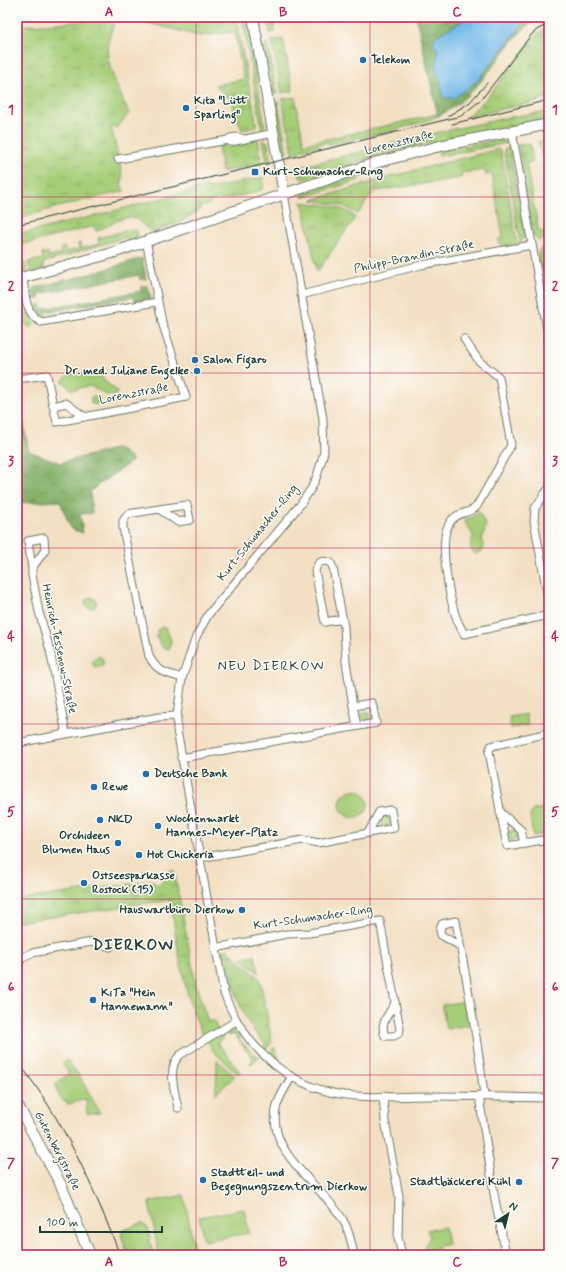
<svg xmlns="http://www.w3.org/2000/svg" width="566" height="1272" font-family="Mynerve,sans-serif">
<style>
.grass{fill:url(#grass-tufts);stroke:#628556}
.forest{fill:url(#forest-crowns);stroke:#52764e}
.green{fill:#a6cd77;stroke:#628556}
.water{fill:#72b9e9;stroke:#487b8e}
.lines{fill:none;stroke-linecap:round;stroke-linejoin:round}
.street-casing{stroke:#697666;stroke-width:9}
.secondary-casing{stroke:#697666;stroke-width:12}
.street{stroke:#fff;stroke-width:7}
.secondary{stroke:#fff;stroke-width:10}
.tram{stroke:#1f3d34;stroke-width:1}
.grid{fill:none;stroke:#c2185b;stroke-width:1;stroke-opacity:0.55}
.poi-dot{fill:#1f6fb2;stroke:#fdfcf7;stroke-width:1.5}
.labels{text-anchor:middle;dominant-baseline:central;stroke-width:3;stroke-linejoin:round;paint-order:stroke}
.poi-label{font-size:12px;font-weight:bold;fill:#1f3d34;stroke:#fdfcf7;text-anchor:start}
.street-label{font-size:12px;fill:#1f3d34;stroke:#fdfcf7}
.quarter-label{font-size:14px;letter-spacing:1px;fill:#1f3d34;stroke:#fdfcf7}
.district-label{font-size:16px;font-weight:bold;letter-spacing:1px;fill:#1f3d34;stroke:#fdfcf7}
.neatline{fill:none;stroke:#c2185b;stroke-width:1.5}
.grid-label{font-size:13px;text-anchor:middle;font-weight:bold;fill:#c2185b}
</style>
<defs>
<pattern id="grass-tufts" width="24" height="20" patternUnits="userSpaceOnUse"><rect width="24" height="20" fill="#a6cd77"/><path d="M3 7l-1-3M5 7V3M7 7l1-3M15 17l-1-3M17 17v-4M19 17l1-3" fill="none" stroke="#87a862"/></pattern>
<pattern id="forest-crowns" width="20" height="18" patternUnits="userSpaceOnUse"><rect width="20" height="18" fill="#84b068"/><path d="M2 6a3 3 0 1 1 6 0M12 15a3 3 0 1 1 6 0" fill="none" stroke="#6b9056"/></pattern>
</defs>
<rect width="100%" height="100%" fill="#fdfcf7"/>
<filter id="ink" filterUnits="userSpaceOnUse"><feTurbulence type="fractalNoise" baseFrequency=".025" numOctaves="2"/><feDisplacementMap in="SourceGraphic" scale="8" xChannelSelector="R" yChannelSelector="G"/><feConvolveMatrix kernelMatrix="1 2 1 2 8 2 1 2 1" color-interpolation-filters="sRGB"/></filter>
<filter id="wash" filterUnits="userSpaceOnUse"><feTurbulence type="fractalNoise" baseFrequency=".012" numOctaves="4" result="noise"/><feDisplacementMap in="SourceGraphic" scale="16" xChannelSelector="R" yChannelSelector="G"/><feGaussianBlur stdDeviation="0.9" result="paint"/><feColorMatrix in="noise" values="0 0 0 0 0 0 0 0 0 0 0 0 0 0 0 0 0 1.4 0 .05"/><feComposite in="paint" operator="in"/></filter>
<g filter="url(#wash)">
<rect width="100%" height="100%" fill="#f3e0c3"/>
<!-- grass -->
<g class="grass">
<path d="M148,17h88l21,110 -15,3 -8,-22 -5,-9 -14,-14 29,-6 -9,-47 -36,4 -66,-17z"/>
<path d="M242,17h4l19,109 -3,4z"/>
<path d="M267,17h6l2,15 -5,1z"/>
<path d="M99,20l15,4c-2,6 -5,12 -6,18 -4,21 13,52 21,72l-13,14 -5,-2 12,52 -2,6 3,7 -74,18 -33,11v-194z"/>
<path d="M549,29v68l-14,5 -69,15 20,-18 48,-62 7,-6z"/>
<path d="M283,39l10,52 -11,2 -10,-52z"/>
<path d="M268,42l9,52 -4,-1 -9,-48z"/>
<path d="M295,97l9,47 134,-30v2l-9,4 -38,11 -62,13 -1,-2 -35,11 -11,-54z"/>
<path d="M278,101l9,51 -3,1 -9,-50z"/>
<path d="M549,111v8l-158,32 -89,29 -6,-12 130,-33 79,-17z"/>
<path d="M258,139l4,24 -40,9 -4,-26z"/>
<path d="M501,139l6,4 -67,13 -2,-5z"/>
<path d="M549,139v18h-3l-5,-3 -3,-12z"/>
<path d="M263,140l5,2 3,20h-4z"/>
<path d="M530,144l3,18 -7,2 13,68 6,-1 -1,8 -5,2 -6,-5 -15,-91z"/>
<path d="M509,147l16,89 -5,7 -16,-93z"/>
<path d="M498,149l3,2 16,93 -13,3 -5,-4 -1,-4 5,-1 -11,-64 -6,1 -1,-5 -24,3v5l-85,13 5,-12z"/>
<path d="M357,175l2,5 -56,18 -1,-4 4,-2z"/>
<path d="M264,177l-1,12 -10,4 -32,7 -1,-2 -11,4 1,2 -10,3v3l-16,10 -30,12c-7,-2 -12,-9 -18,-13 -12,-6 -29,9 -40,12l-2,-5 -77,20v-11l93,-23 98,-26 1,3z"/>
<path d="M378,180l-4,11 -16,23 -14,-8 -32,-6z"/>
<path d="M301,202c13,2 48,4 54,16l-38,54 -13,-63z"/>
<path d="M132,229l6,3 -2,8 -8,2 -2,-5 -83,26 1,5 -13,4 -3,-10 15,-3 -1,-6 6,-1 1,5 12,-3 -1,-5 4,-2 2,5 13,-3 -1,-5 2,-1 2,5 17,-4 -1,-6z"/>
<path d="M546,246l3,17v40h-3l-3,-13 6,-1 -4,-22 -6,1 -2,-13 4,-7z"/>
<path d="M25,263l2,10 -10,1v-9z"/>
<path d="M17,303l3,12 7,-2 8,9 -4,6 -14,-9z"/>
<circle cx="366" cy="716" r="4.5"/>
<path d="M385,816h3l3,9 -5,2 -4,-2 -2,-8z"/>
<path d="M516,830l2,9 -9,1 -1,-8z"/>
<path d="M174,870l22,115 12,37 5,-2 6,12 -14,8c-22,-43 -27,-93 -35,-140l-153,22v-22l135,-19 6,5 11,-15z"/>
<path d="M228,950l32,29 12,63 -8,10 -2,-4 4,-4c-25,-23 -33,-56 -39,-88l-6,1 -1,-6z"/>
<path d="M255,955l4,18 -18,-15z"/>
<path d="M230,1028l6,1 6,8 -3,2 15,16 2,-1 3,3 -8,7 -1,-1 3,-4 -19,-25 -5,2 -2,-2z"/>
<path d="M220,1033l3,5 -6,4 23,30 -2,2 -24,-22 -7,-12z"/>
<path d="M274,1047l5,11 -3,2 -9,-6z"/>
</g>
<!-- forest -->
<g class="forest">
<path d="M419,17h119c-38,28 -54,77 -100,99l-22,-98z"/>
<path d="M142,258l4,21 -6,1 -1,-5 -100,19 1,5 -7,1 -3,-2v-7h4v-3l63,-16z"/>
<path d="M141,286h7l3,13 -16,2 -2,-4 -87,15v6l-9,-2 -4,-8 8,-4 1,5 99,-18z"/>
<path d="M17,393l12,58 31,12 58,-15 15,12 -43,31 2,22 -12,1 3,19 -12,-4 -11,-28 -43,2z"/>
</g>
<!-- green -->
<g class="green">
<path d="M77,372l15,7 6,-3 4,1 2,4 12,9 1,4c-10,6 -18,-6 -28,-8l-17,4 -10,-9 7,-7z"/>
<circle cx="95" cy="400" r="4.5"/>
<path d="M478,511l8,14 -4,15 2,9 -8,5c-10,-6 -3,-11 -3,-19l-8,-13v-3l7,-1z"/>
<circle cx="91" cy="603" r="5.5"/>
<path d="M163,627l3,1 5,12 -2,9 -6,-1 -6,-9v-9z"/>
<circle cx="98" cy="662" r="5.5"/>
<path d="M526,714l2,11 -17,3 -2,-11z"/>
<circle cx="354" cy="804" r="14"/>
<path d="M545,808l4,25 -16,3 -3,-20 3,-6z"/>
<path d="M465,1001l4,24 -23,4 -4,-24z"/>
<path d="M67,1060l13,17 20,36 -13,1 -1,-15 -17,5c-10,-5 -12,-9 -13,-20l13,-11 -7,-9z"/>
<path d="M217,1060l18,16 -19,18z"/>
<path d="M184,1195l10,53 -35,7 -10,-53z"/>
<path d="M244,1209l5,24 -45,8 -5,-24z"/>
<path d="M142,1223l6,5 5,27h-25l-7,-20 2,-5z"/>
<path d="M445,1227l3,17 -9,2 -4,6 -4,2 -7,-7 6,-10 -3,-7z"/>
</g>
<!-- water -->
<path class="water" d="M469,17h59l-51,64 -23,17h-11l-2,-16 -5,-13 2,-20 -5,-4 2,-8z"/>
</g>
<g filter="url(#ink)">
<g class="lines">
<!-- street casing -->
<g class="street-casing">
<g id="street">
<path d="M512,131l37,210"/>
<path d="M241,138l-4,-1 -7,1 -2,2 3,2 43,-9"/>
<path d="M118,159l110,-19"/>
<path d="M284,194l39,225 1,33 -7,24 -6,13 -11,16 -92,110 -12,22 -14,41 -5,38v14l47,263c21,57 69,99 131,103 25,2 50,0 76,0 39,0 78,1 118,2"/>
<path d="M23,278c2,16 2,36 18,44l116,-20"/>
<path d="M301,295l120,-30 111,-20"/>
<path d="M464,339l15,22 20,16 12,68 -34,61c-8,10 -21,3 -29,20 -9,17 1,69 7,88 2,7 6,14 9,20l85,-19"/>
<path d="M17,379l30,-4 6,31"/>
<path d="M85,417l-19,-14 -13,3 4,16c43,-8 86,-16 129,-25l-24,-75 -16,-82"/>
<path d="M549,488l-14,20 -1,13 15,82"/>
<path d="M159,509l28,-4 3,15 -12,2 -19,-13 -31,5 -5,7v7l26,128c8,16 17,17 33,22"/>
<path d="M32,568l-4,-27 16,-3 1,12 -13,18v7l7,37 11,38 16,84"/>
<path d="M343,619l-18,3 -10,-51c2,-9 7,-12 16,-8l2,5 11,59 2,35 7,44"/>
<path d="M549,733l-58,13 -2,6 18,94 42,-7"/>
<path d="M17,743l142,-26 18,-1"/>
<path d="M181,758l195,-35 -4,-20 -19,3 4,20"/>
<path d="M500,812l21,18 3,13"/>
<path d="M200,858l103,-18 16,3 9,-2 66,-13 -3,-18 -12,2 -11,21"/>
<path d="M460,946l-19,-11 -1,-5 2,-6 14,-3c10,58 22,117 28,175"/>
<path d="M215,948l72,-14 22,-1 71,-12 20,108 -1,4 -5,3h-9c-6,-13 4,-22 10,-33"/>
<path d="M17,965l6,-8 9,-4 60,-11 18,5"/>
<path d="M291,1078c-5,8 -11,18 -14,27 -13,48 46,80 66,115 6,10 9,24 11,35"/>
<path d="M383,1096l2,25 14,75 -1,41 4,18"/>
<path d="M479,1096l15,98 12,61"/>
<path d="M178,1108c-3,-17 -12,-40 2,-53l56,-34"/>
</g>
</g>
<!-- secondary casing -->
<g class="secondary-casing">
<g id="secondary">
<path d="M253,17l31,177"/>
<path d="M17,279l92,-25 269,-92 62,-16 109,-22"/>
<path d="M17,1104l44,81 29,70"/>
</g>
</g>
<!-- street -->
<use href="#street" class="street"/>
<!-- secondary -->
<use href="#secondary" class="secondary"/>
<!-- tram -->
<g class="tram">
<path d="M448,116l21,-13 18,-20"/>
<path d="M452,124l97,-24"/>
<path d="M17,225l444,-109 20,-16 50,-65 7,-6 11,-5"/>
<path d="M17,1061c46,57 77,127 103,194"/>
</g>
</g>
</g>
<!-- grid -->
<path class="grid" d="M196,17v1238M370,17v1238M17,197h532M17,373h532M17,548h532M17,724h532M17,899h532M17,1075h532"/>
<!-- markers -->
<g class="poi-dot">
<circle cx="363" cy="60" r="4"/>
<circle cx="186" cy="108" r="4"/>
<rect x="251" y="168" width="8" height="8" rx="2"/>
<circle cx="195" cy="360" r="4"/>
<circle cx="197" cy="371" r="4"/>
<circle cx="146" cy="774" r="4"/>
<circle cx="94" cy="787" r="4"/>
<circle cx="100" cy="820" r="4"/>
<circle cx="158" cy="826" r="4"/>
<circle cx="118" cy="843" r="4"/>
<circle cx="139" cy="855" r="4"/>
<circle cx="84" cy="883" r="4"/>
<circle cx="242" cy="910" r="4"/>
<circle cx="93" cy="1000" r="4"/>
<circle cx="203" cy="1180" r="4"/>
<circle cx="519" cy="1182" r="4"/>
</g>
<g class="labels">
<!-- poi labels -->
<g class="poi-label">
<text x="371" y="60">Telekom</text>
<text x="194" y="101">Kita "Lütt<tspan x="194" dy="14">Sparling"</tspan></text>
<text x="263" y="172">Kurt-Schumacher-Ring</text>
<text x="203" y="360">Salon Figaro</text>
<text x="189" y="371" text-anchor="end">Dr. med. Juliane Engelke</text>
<text x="154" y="774">Deutsche Bank</text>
<text x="102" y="787">Rewe</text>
<text x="166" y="819">Wochenmarkt<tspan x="166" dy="14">Hannes-Meyer-Platz</tspan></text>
<text x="108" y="820">NKD</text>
<text x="110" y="836" text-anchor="end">Orchideen<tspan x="110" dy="14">Blumen Haus</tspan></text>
<text x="147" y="855">Hot Chickeria</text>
<text x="92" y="876">Ostseesparkasse<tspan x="92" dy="14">Rostock (15)</tspan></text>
<text x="234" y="910" text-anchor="end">Hauswartbüro Dierkow</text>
<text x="101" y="993">KiTa "Hein<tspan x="101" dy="14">Hannemann"</tspan></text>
<text x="211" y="1173">Stadtteil- und<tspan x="211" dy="14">Begegnungszentrum Dierkow</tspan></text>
<text x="511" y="1182" text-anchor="end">Stadtbäckerei Kühl</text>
</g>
<!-- street labels -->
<g class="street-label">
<text transform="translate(399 143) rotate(-14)">Lorenzstraße</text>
<text transform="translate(414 257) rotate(-12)">Philipp-Brandin-Straße</text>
<text transform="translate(134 394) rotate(-11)">Lorenzstraße</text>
<text transform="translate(258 533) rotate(-51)">Kurt-Schumacher-Ring</text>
<text transform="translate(59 649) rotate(78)">Heinrich-Tessenow-Straße</text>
<text transform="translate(313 918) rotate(-8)">Kurt-Schumacher-Ring</text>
<text transform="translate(57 1151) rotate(63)">Gutenbergstraße</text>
</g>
<!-- quarter labels -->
<g class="quarter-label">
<text x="271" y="666">NEU DIERKOW</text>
</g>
<!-- district labels -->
<g class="district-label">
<text x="133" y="945">DIERKOW</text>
</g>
</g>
<!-- margin -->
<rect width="566" height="1272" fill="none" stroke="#fdfcf7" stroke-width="44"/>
<!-- north arrow -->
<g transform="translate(508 1214) rotate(35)" stroke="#fdfcf7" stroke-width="3" paint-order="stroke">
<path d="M0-3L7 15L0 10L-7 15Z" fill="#1f3d34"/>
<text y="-6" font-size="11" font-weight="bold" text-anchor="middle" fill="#1f3d34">N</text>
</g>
<!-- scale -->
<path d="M40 1226v6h122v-6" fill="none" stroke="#1f3d34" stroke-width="2"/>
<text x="46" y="1226" font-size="12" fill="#1f3d34" stroke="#fdfcf7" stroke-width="3" paint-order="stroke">100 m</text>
<rect x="22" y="22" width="522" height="1228" class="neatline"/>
<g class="grid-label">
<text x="109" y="16">A</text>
<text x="283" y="16">B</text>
<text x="457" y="16">C</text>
<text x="11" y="114">1</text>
<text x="555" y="114">1</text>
<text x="11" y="290">2</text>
<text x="555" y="290">2</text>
<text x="11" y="465">3</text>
<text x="555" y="465">3</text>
<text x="11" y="641">4</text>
<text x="555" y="641">4</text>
<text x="11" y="816">5</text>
<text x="555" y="816">5</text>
<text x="11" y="991">6</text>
<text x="555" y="991">6</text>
<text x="11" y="1167">7</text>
<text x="555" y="1167">7</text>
<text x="109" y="1266">A</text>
<text x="283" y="1266">B</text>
<text x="457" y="1266">C</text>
</g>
</svg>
